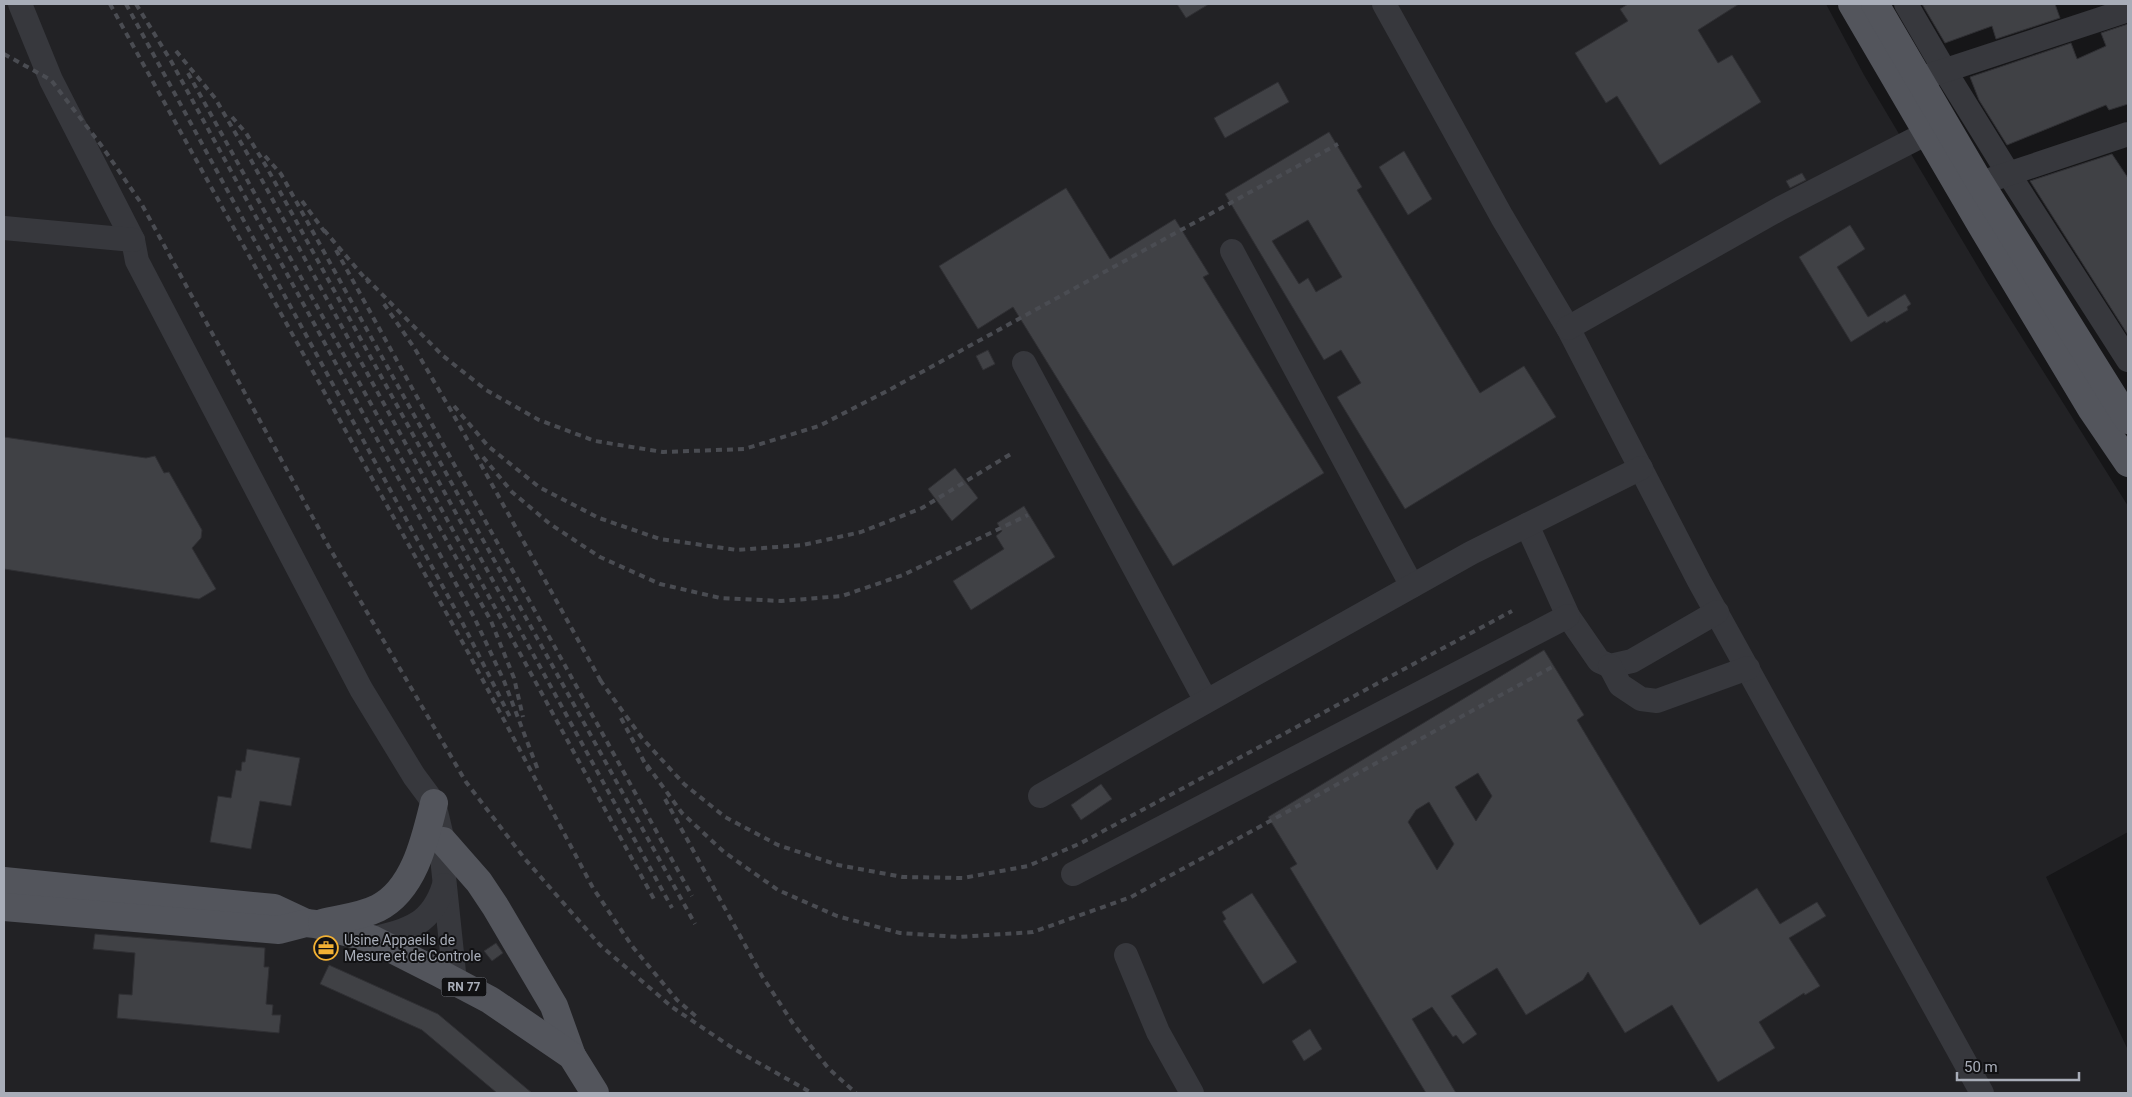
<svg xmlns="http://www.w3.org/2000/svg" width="2132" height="1097" font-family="Roboto,sans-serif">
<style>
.built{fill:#222225}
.building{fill:#404145;stroke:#303034;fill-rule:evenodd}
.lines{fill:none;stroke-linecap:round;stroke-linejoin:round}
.minor{stroke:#37383d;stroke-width:24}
.major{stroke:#53555c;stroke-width:28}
.rail{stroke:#4a4c52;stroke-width:4;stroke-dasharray:6 5;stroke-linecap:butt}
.labels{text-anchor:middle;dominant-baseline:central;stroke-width:4;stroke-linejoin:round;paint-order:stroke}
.shield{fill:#111113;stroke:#7b7e86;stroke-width:1}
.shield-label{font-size:12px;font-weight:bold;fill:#a8adb8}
.poi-label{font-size:14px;fill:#a8adb8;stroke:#111113;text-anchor:start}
</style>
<rect width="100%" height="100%" fill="#161618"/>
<!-- built -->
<path class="built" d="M4,4h1822l38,71 123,207 141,224v326l-82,45 82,173v43h-2124z"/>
<!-- building -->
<g class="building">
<path d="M1177,4h32l-23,14z"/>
<path d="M1628,4h111l-41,26 20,33 14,-8 29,47 -101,63 -43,-69 -11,7 -31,-50 53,-32 -8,-12z"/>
<path d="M1922,4h133l5,14 -64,21 -4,-13 -47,17z"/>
<path d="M2128,24v80l-19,6 -3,-5 -99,40 -28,-45 -9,-23 101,-34 6,16 29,-13 -5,-13z"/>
<path d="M1278,82l11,20 -64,36 -11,-20z"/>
<path d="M1329,132l33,55 -5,3 123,203 44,-27 32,51 -151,92 -68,-112 24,-14 -20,-33 -17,10 -99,-166zM1308,220l34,57 -26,15 -8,-14 -9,6 -27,-43z"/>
<path d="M1404,151l28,48 -24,16 -29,-48z"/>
<path d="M2112,154l16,24v157l-98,-154z"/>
<path d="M1802,173l4,7 -16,8 -4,-7z"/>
<path d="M1066,188l44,71 65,-40 34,55 -6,3 121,196 -151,93 -160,-259 -35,22 -39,-63z"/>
<path d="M1850,225l15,24 -28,18 31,50 37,-23 6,10 -4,3 1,3 -22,13 -1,-2 -34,21 -52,-85z"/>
<path d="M988,350l7,14 -12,6 -7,-14z"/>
<path d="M4,437l142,21 9,-2 9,17 5,-1 33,58 -1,8 -9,10 24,41 -17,10 -195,-30z"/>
<path d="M955,468l23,30 -26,23 -24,-32z"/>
<path d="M1024,506l31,51 -84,53 -18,-29 51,-32 -8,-13 6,-5 -5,-8z"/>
<path d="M1544,650l40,65 -7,5 123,205 57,-37 23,36 37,-22 9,14 -37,22 31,48 -15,9 -1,-2 -45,29 16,26 -57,34 -46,-77 -47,28 -37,-61 -5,8 -57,35 -29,-47 -46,28 26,38 -14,10 -7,-9 -3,2 -21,-30 -20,12 44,74h-30l-136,-225 7,-4 -29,-47zM1478,773l14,23 -16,25 -21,-34zM1429,802l25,42 -17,26 -29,-48 8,-12z"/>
<path d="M247,749l53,9 -9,48 -31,-5 -9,48 -41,-7 8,-46 13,2 5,-28 5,1 1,-9h3z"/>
<path d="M1101,784l11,15 -31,21 -10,-15z"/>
<path d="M1252,893l45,69 -34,22 -40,-63 3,-2 -4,-7z"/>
<path d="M95,934l170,14 -1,19h5l-3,37 7,1 -1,10h9l-2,18 -162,-15 2,-24 13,1 3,-42 -42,-4z"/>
<path d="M496,943l7,10 -11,8 -8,-10z"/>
<path d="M329,965l109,49 94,79h-35l-75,-63 -102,-46z"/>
<path d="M1310,1029l12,20 -18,12 -12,-20z"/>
</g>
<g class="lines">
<!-- minor -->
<g class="minor">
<path d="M20,4l31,76 82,160 4,21 224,428 53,87 20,27 9,38v26l12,115"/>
<path d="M1384,4l118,213 66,111 131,253 283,512"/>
<path d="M1906,4l39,67 63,102 120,187"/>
<path d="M1931,75l197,-65"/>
<path d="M1993,179l135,-45"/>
<path d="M4,228l129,12"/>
<path d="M1232,251l180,335"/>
<path d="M1568,328l213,-120 146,-75"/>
<path d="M1024,363l182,338"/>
<path d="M1527,525l41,91 31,45 11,5 22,-5 85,-49"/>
<path d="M1610,666l10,19 21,14 16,2 91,-33"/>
<path d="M1040,796l126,-72 305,-171 170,-85"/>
<path d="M1073,874l495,-258"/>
<path d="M372,939c37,-9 60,-15 72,-54"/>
<path d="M1126,955l32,77 34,61"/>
</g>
<!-- major -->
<g class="major">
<path d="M1852,4l129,221 111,185 36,53"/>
<path d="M1875,4l105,179 148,237"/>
<path d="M443,841l36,41 16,24 59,100 18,50"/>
<path d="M4,881l270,27 32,15"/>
<path d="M4,907l275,23 27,-7 9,1 57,15 67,34 51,27 82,56 23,37"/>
<path d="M322,923c19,-5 38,-6 56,-15 36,-18 47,-68 56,-105"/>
</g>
<!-- rail -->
<g class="rail">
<path d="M110,4l359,650 124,234 39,58 45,54 21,18"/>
<path d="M126,4l335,616 49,97"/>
<path d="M136,4l35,57 303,556 30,64 34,89"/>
<path d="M176,51l39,47 36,62 404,741"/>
<path d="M4,54l47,26 50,65 40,58 188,344 137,235 59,77 75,86 72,62 62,42 78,44"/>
<path d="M188,73l303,548 23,57 9,39"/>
<path d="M232,117l14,16 20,33 406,742"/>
<path d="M265,156l16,18 414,750"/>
<path d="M302,201l25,34"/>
<path d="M324,230l45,53"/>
<path d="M336,250l356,646"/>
<path d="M366,278l76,77 44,35 53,30 56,21 68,11 81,-3 75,-23 70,-36 449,-246"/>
<path d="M384,304l31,45 38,65 150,271"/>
<path d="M454,406l34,40 51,41 60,31 61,21 77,11 66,-5 58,-13 61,-24 92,-56"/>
<path d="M483,457l29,35 38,32 50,33 60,27 60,14 61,3 61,-5 61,-21 125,-60"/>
<path d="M600,680l42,58 42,46 41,33 53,28 60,20 65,12 60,1 65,-12 53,-23 431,-232"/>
<path d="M621,718l28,53"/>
<path d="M647,765l35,48 42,39 54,38 59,26 63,17 59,4 74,-5 98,-35 423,-231"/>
<path d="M665,799l97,177 32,49 35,44 27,24"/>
</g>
</g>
<!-- icons -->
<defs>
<g id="office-ring" transform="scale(1.25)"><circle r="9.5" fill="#111113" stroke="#f2b134" stroke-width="1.5"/><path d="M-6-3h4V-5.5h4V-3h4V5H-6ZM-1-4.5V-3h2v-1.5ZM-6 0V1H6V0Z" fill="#f2b134"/></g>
</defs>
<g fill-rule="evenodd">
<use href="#office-ring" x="326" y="948"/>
</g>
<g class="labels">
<!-- shield labels -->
<rect class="shield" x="441.5" y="977.5" width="45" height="19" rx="4"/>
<g class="shield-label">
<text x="464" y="987">RN 77</text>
</g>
<!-- poi labels -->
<g class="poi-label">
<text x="344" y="940">Usine Appaeils de<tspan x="344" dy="16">Mesure et de Controle</tspan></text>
</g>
</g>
<!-- border -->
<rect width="2132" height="1097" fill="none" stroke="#a8adb8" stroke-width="10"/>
<!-- scale -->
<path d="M1957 1072v8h122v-8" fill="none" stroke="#a8adb8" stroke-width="2.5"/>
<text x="1964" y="1072" font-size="15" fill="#a8adb8" stroke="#111113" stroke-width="4" paint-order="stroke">50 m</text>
</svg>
